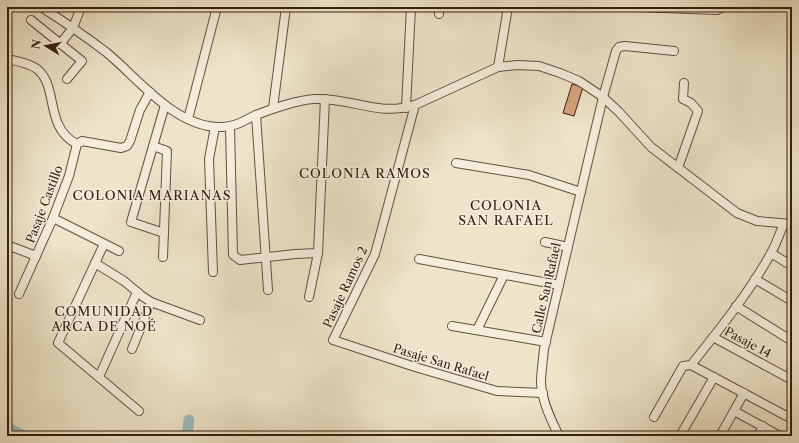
<svg xmlns="http://www.w3.org/2000/svg" width="799" height="443" font-family="'Libre Caslon Text',serif">
<style>
.lines{fill:none;stroke-linecap:round;stroke-linejoin:round}
.river{stroke:#9cbdbe;stroke-width:11}
.building{fill:#d5a37f;stroke:#371d0d}
.minor-casing{stroke:#654f3c;stroke-width:10}
.minor{stroke:#f4eddc;stroke-width:8}
.labels{text-anchor:middle;dominant-baseline:central;stroke-width:3;stroke-linejoin:round;paint-order:stroke}
.street-label{font-size:12px;fill:#371d0d;stroke:#f4eddc}
.neighbourhood-label{font-size:13px;letter-spacing:1px;fill:#371d0d;stroke:#f4eddc}
</style>
<rect width="100%" height="100%" fill="#eee4c9"/>
<filter id="stains"><feTurbulence type="fractalNoise" baseFrequency=".005" numOctaves="4"/><feColorMatrix values="0 0 0 0 .2 0 0 0 0 .09 0 0 0 0 .02 0 0 0 .5 -.17"/></filter>
<radialGradient id="worn" r=".72"><stop offset=".6" stop-color="#630" stop-opacity="0"/><stop offset="1" stop-color="#630" stop-opacity=".3"/></radialGradient>
<g class="lines">
<!-- river -->
<g class="river">
<path d="M7,428l18,8"/>
<path d="M187,436l2,-16"/>
</g>
</g>
<!-- building -->
<path class="building" d="M572,84l11,3 -9,29 -11,-3z"/>
<g class="lines">
<!-- minor casing -->
<g class="minor-casing">
<g id="minor">
<path d="M41,7c22,14 44,29 65,45 32,26 70,77 116,75 13,0 23,-7 34,-12 15,-6 42,-15 58,-16 37,-2 63,18 101,6l83,-38 19,-2 22,1 21,7 19,8 24,16 16,15 32,35 86,66 20,8 35,3"/>
<path d="M438,7l1,7"/>
<path d="M637,7l80,3 6,-3"/>
<path d="M31,20l51,41 -15,18"/>
<path d="M60,44l13,-16 8,-21"/>
<path d="M7,59c10,2 22,4 30,10 22,17 7,59 40,75"/>
<path d="M498,67l10,-60"/>
<path d="M415,105l-40,149 -42,86 82,27 82,24 46,2"/>
<path d="M273,108l13,-101"/>
<path d="M406,108l5,-101"/>
<path d="M256,115l12,175"/>
<path d="M188,119l29,-112"/>
<path d="M230,126l3,129 7,5 55,-6 23,-1"/>
<path d="M153,146l14,5 -4,106"/>
<path d="M456,163l73,12 52,17"/>
<path d="M678,168l20,-57 -7,-8 -8,-4 1,-16"/>
<path d="M53,218l66,33"/>
<path d="M164,233l-33,-11 34,-117"/>
<path d="M545,242l23,5"/>
<path d="M104,244l-46,99 81,68"/>
<path d="M7,245l29,11"/>
<path d="M771,253l21,13"/>
<path d="M419,259l140,26"/>
<path d="M95,263l29,18 18,15 9,6 49,18"/>
<path d="M213,272l-4,-113 6,-32"/>
<path d="M755,279l37,22"/>
<path d="M19,294l34,-76 16,-42 8,-32 5,-3 39,7 6,-2 3,-5 10,-31 10,-18"/>
<path d="M309,297l9,-44 7,-154"/>
<path d="M736,306l56,35"/>
<path d="M452,326l94,16"/>
<path d="M477,330l27,-55"/>
<path d="M713,337l79,43"/>
<path d="M132,349l19,-47"/>
<path d="M691,365c28,-35 57,-71 79,-110 6,-10 9,-21 14,-31"/>
<path d="M691,365l101,54"/>
<path d="M99,377l38,-85"/>
<path d="M734,411l46,25"/>
<path d="M654,417l29,-51 8,-1"/>
<path d="M559,436c-8,-16 -17,-35 -18,-53 0,-11 2,-23 3,-34l59,-252 13,-46 3,-4 6,-1 49,5"/>
<path d="M680,436l34,-59"/>
<path d="M720,436l24,-43"/>
<path d="M758,436l5,-10"/>
</g>
</g>
<!-- minor -->
<use href="#minor" class="minor"/>
</g>
<g class="labels">
<!-- street labels -->
<g class="street-label">
<text transform="translate(44 204) rotate(-69)">Pasaje Castillo</text>
<text transform="translate(345 287) rotate(-65)">Pasaje Ramos 2</text>
<text transform="translate(546 288) rotate(-77)">Calle San Rafael</text>
<text transform="translate(748 342) rotate(28)">Pasaje 14</text>
<text transform="translate(441 362) rotate(17)">Pasaje San Rafael</text>
</g>
<!-- neighbourhood labels -->
<g class="neighbourhood-label">
<text x="365" y="173">COLONIA RAMOS</text>
<text x="152" y="195">COLONIA MARIANAS</text>
<text x="506" y="205">COLONIA<tspan x="506" dy="15">SAN RAFAEL</tspan></text>
<text x="104" y="311">COMUNIDAD<tspan x="104" dy="15">ARCA DE NOÉ</tspan></text>
</g>
</g>
<!-- margin -->
<rect width="799" height="443" fill="none" stroke="#eee4c9" stroke-width="24"/>
<rect x="8" y="8" width="783" height="427" fill="none" stroke="#371d0d" stroke-width="2"/>
<rect x="12" y="12" width="775" height="419" fill="none" stroke="#371d0d"/>
<!-- north arrow -->
<g transform="translate(46 46) rotate(280)" stroke="#f4eddc" stroke-width="3" paint-order="stroke">
<path d="M0-3L7 15L0 10L-7 15Z" fill="#371d0d"/>
<text y="-6" font-size="11" font-weight="bold" text-anchor="middle" fill="#371d0d">N</text>
</g>
<rect width="100%" height="100%" filter="url(#stains)"/>
<rect width="100%" height="100%" fill="url(#worn)"/>
</svg>
